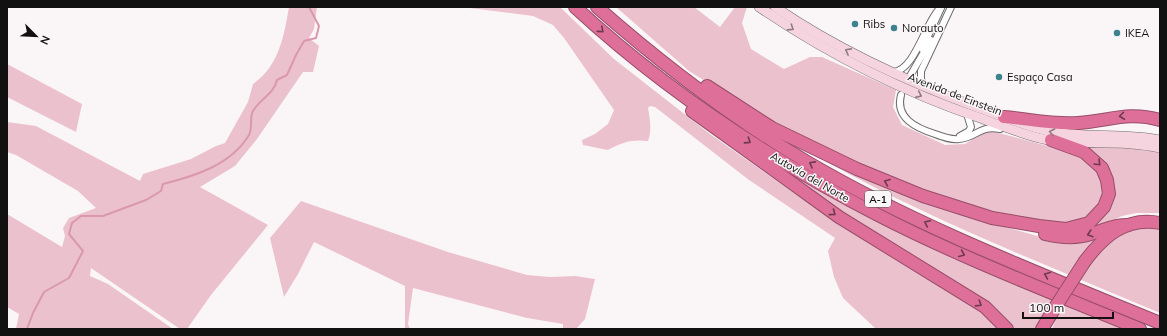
<svg xmlns="http://www.w3.org/2000/svg" width="1167" height="336" font-family="Mulish,sans-serif">
<style>
.green{fill:#ecc1ce}
.lines{fill:none;stroke-linecap:round;stroke-linejoin:round}
.stream{stroke:#d998ad;stroke-width:2}
.street-casing{stroke:#706d6d;stroke-width:8}
.secondary-casing{stroke:#706d6d;stroke-width:10}
.highway-casing{stroke:#974e69;stroke-width:14}
.street{stroke:#fff;stroke-width:6}
.secondary{stroke:#f5d4e0;stroke-width:9}
.highway{stroke:#de6f98;stroke-width:12}
.highway-bridge-casing{stroke:#974e69;stroke-width:14;stroke-linecap:butt}
.highway-bridge{stroke:#de6f98;stroke-width:12}
.oneway{stroke:#8f7c83}
.oneway2{stroke:#6e3b4e}
.poi-dot{fill:#3d838e;stroke:#faf6f7;stroke-width:1.5}
.labels{text-anchor:middle;dominant-baseline:central;stroke-width:3;stroke-linejoin:round;paint-order:stroke}
.shield{fill:#faf6f7;stroke:#585656;stroke-width:1}
.shield-label{font-size:10px;font-weight:bold;fill:#121111}
.poi-label{font-size:11px;fill:#121111;stroke:#faf6f7;text-anchor:start}
.street-label{font-size:11px;fill:#121111;stroke:#faf6f7}
</style>
<rect width="100%" height="100%" fill="#faf6f7"/>
<!-- green -->
<g class="green">
<path d="M289,7h28l-3,22 -5,9 10,8 -6,26h-10l-46,67 -22,27 -35,21 68,38 -57,70 -24,34h-7l-89,-61 -1,8 18,8 65,45h-157l3,-15 -12,-7v-93l55,33 3,-11 -2,-8 6,-10 27,-10 -18,-17 -62,-36 -9,-3v-30l29,4 104,55 3,-7 48,-15 25,-13 9,-3 23,-41 5,-18c26,-18 31,-48 36,-77z"/>
<path d="M462,7h98l54,52 96,75 131,92 149,92 10,11h-124l-33,-31 -9,-21 -6,-26 7,-13 -86,-58 -94,-73 -5,-1 -2,2c2,11 4,22 0,33 -16,-2 -26,1 -40,9l-25,-5 -1,-5 13,-6 13,-10 6,-14 -50,-72 -11,-13 -20,-9z"/>
<path d="M616,7h78l26,20 15,-20h12l-5,16 9,26 33,20 26,-12h12l74,33 -3,17 9,18 43,20 20,-1 23,-14 85,23 17,8 11,15 1,19 -8,17 -17,11h-32l-58,-10 -81,-28 -114,-49 -103,-65z"/>
<path d="M7,64l75,40 -6,28 -69,-35z"/>
<path d="M1110,145l50,7v61h-24l-14,3 -37,17 20,-19v-50l-8,-9 -8,-6 1,-3z"/>
<path d="M820,158l102,43 41,14 85,24 45,-2 2,4 -18,23 10,6 16,-25 28,-17 18,-2 11,2v85c-115,-49 -231,-93 -340,-155z"/>
<path d="M799,179c102,61 214,104 323,150h-70l5,-12 -12,-6 -10,18h-21c-19,-28 -53,-41 -81,-59 -45,-29 -90,-58 -136,-87z"/>
<path d="M301,201l147,51 79,23 23,2 25,-1 20,3 -10,40 -9,10h-13v-5l-36,-6 -114,-30 -5,36 2,5h-5v-43l-91,-44 -16,32 -14,23 -14,-59z"/>
</g>
<g class="lines">
<!-- stream -->
<path class="stream" d="M27,329l6,-16 11,-21 25,-14 14,-27 -14,-17 3,-11 9,-7h22l43,-16 15,-9 2,-7c32,-8 68,-19 86,-49 4,-7 0,-17 4,-24 7,-12 21,-17 24,-31l10,-5 9,-20 8,-14 12,-3 3,-12 -10,-19"/>
<!-- street casing -->
<g class="street-casing">
<g id="street">
<path d="M922,49l19,-41"/>
<path d="M893,72c22,-1 32,-50 48,-65"/>
<path d="M910,76l21,-36"/>
<path d="M925,86l-4,-6v-9l30,-64"/>
<path d="M901,95c-6,23 15,33 34,39 8,3 16,6 24,5 18,-1 19,-14 41,-10"/>
<path d="M960,136l9,-5 2,-4 -4,-13"/>
</g>
</g>
<!-- secondary casing -->
<g class="secondary-casing">
<g id="secondary">
<path d="M759,7c69,47 144,85 224,112 19,7 39,15 60,20 39,7 78,0 117,9"/>
<path d="M775,7c63,43 133,75 204,101 23,8 46,18 69,23 37,8 75,1 112,9"/>
</g>
</g>
<!-- highway casing -->
<g class="highway-casing">
<g id="highway">
<path d="M575,7c91,84 196,153 305,209 84,43 173,77 260,113"/>
<path d="M597,7c66,58 134,110 210,155 111,65 234,112 353,161"/>
<path d="M707,86l65,42 85,41 66,27 69,22 47,8 27,3 23,-6 15,-16 5,-13 -2,-14 -5,-12 -18,-16 -33,-12"/>
<path d="M692,111l147,106 146,90 22,22"/>
<path d="M1004,117c25,2 49,8 74,6 32,-2 49,-12 82,-3"/>
<path d="M1045,234c16,4 33,5 49,-1 13,-4 19,-8 33,-8"/>
<path d="M1085,261c18,-24 41,-45 75,-38"/>
<path d="M1042,329l14,-23"/>
</g>
</g>
<!-- street -->
<use href="#street" class="street"/>
<!-- secondary -->
<use href="#secondary" class="secondary"/>
<!-- highway -->
<use href="#highway" class="highway"/>
<!-- highway-bridge casing -->
<g class="highway-bridge-casing">
<path id="highway-bridge" d="M1056,306l29,-45"/>
</g>
<!-- highway-bridge -->
<use href="#highway-bridge" class="highway-bridge"/>
</g>
<!-- one-way arrows -->
<defs><path id="oneway-chevron" d="M-2-3.5L2.5 0L-2 3.5" fill="none" stroke-width="1.6" stroke-linecap="round" stroke-linejoin="round"/></defs>
<g class="oneway">
<use href="#oneway-chevron" transform="translate(791 28) rotate(33)"/>
<use href="#oneway-chevron" transform="translate(848 51) rotate(-152)"/>
<use href="#oneway-chevron" transform="translate(919 95) rotate(24)"/>
<use href="#oneway-chevron" transform="translate(1052 132) rotate(-169)"/>
</g>
<g class="oneway2">
<use href="#oneway-chevron" transform="translate(601 30) rotate(40)"/>
<use href="#oneway-chevron" transform="translate(1122 116) rotate(173)"/>
<use href="#oneway-chevron" transform="translate(748 141) rotate(33)"/>
<use href="#oneway-chevron" transform="translate(1098 163) rotate(46)"/>
<use href="#oneway-chevron" transform="translate(812 164) rotate(-152)"/>
<use href="#oneway-chevron" transform="translate(887 182) rotate(-158)"/>
<use href="#oneway-chevron" transform="translate(833 213) rotate(36)"/>
<use href="#oneway-chevron" transform="translate(927 223) rotate(-155)"/>
<use href="#oneway-chevron" transform="translate(1090 234) rotate(163)"/>
<use href="#oneway-chevron" transform="translate(962 254) rotate(23)"/>
<use href="#oneway-chevron" transform="translate(1047 275) rotate(-157)"/>
<use href="#oneway-chevron" transform="translate(979 304) rotate(32)"/>
</g>
<!-- markers -->
<g class="poi-dot">
<circle cx="855" cy="24" r="4"/>
<circle cx="894" cy="28" r="4"/>
<circle cx="1117" cy="33" r="4"/>
<circle cx="999" cy="77" r="4"/>
</g>
<g class="labels">
<!-- shield labels -->
<rect class="shield" x="865" y="191" width="26" height="16" rx="3"/>
<g class="shield-label">
<text x="878" y="199">A-1</text>
</g>
<!-- poi labels -->
<g class="poi-label">
<text x="863" y="24">Ribs</text>
<text x="902" y="28">Norauto</text>
<text x="1125" y="33">IKEA</text>
<text x="1007" y="77">Espaço Casa</text>
</g>
<!-- street labels -->
<g class="street-label">
<text transform="translate(955 94) rotate(21)">Avenida de Einstein</text>
<text transform="translate(810 177) rotate(30)">Autovía del Norte</text>
</g>
</g>
<!-- border -->
<rect width="1167" height="336" fill="none" stroke="#121111" stroke-width="16"/>
<!-- north arrow -->
<g transform="translate(36 36) rotate(114)" stroke="#faf6f7" stroke-width="3" paint-order="stroke">
<path d="M0-3L7 15L0 10L-7 15Z" fill="#121111"/>
<text y="-6" font-size="11" font-weight="bold" text-anchor="middle" fill="#121111">N</text>
</g>
<!-- scale -->
<path d="M1023 312v6h90v-6" fill="none" stroke="#121111" stroke-width="2"/>
<text x="1029" y="312" font-size="12" fill="#121111" stroke="#faf6f7" stroke-width="3" paint-order="stroke">100 m</text>
</svg>
